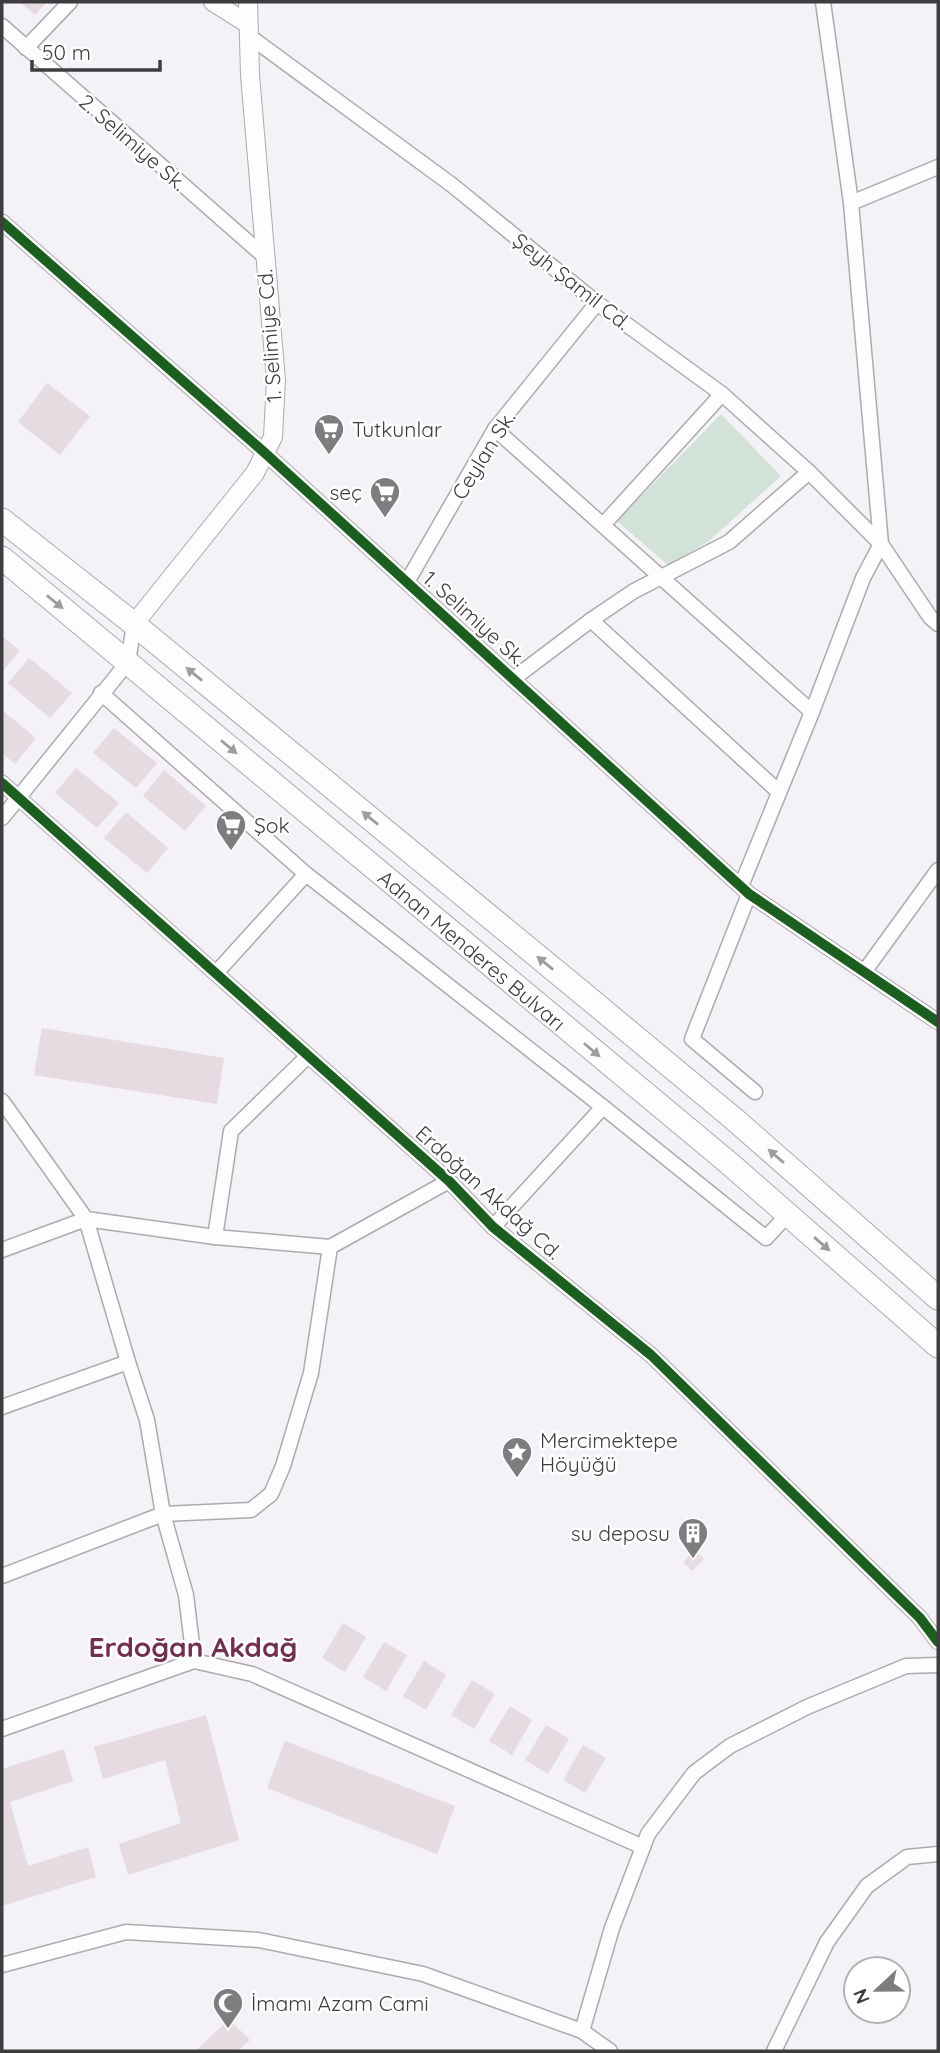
<svg xmlns="http://www.w3.org/2000/svg" width="940" height="2053" font-family="Quicksand,sans-serif">
<style>
.green{fill:#d2e2d8}
.building{fill:#e5dbe1}
.lines{fill:none;stroke-linecap:round;stroke-linejoin:round}
.minor-casing{stroke:#acaaad;stroke-width:17}
.tertiary-casing{stroke:#acaaad;stroke-width:20}
.trunk-casing{stroke:#acaaad;stroke-width:25}
.minor{stroke:#fdfdfe;stroke-width:14}
.tertiary{stroke:#fdfdfe;stroke-width:18}
.trunk{stroke:#fdfdfe;stroke-width:23}
.cycleway-casing{stroke:#fff;stroke-width:15}
.cycleway{stroke:#1b5e20;stroke-width:10}
.oneway{fill:#9d9c9e}
.labels{text-anchor:middle;dominant-baseline:central;stroke-width:5;stroke-linejoin:round;paint-order:stroke}
.street-label{font-size:21px;fill:#3d3c3e;stroke:#fff}
.poi-label{font-size:21px;fill:#3d3c3e;stroke:#fff;text-anchor:start}
.district-label{font-size:28px;font-weight:bold;fill:#72304e;stroke:#fff}
</style>
<rect width="100%" height="100%" fill="#f4f2f6"/>
<!-- green -->
<path class="green" d="M721,414l60,62 -72,65 -41,24 -51,-44z"/>
<!-- building -->
<g class="building">
<path d="M20,2h27l-12,13z"/>
<path d="M47,383l43,33 -30,39 -42,-33z"/>
<path d="M2,636l18,15 -18,21z"/>
<path d="M29,658l43,35 -22,25 -42,-35z"/>
<path d="M2,710l34,28 -21,26 -13,-11z"/>
<path d="M114,728l43,35 -21,25 -43,-35z"/>
<path d="M76,768l43,35 -22,25 -42,-35z"/>
<path d="M164,770l42,36 -21,25 -42,-35z"/>
<path d="M126,812l42,36 -21,25 -43,-35z"/>
<path d="M42,1028l182,30 -7,46 -183,-29z"/>
<path d="M695,1550l9,9 -12,12 -9,-9z"/>
<path d="M343,1623l23,14 -21,35 -23,-14z"/>
<path d="M384,1642l23,13 -21,36 -23,-14z"/>
<path d="M424,1661l22,14 -20,35 -23,-14z"/>
<path d="M472,1680l23,14 -21,35 -23,-14z"/>
<path d="M510,1706l22,14 -20,35 -23,-14z"/>
<path d="M206,1715l33,125 -111,35 -9,-31 62,-21 -16,-63 -62,19 -9,-32z"/>
<path d="M546,1725l23,14 -21,35 -23,-14z"/>
<path d="M285,1741l170,65 -18,48 -170,-66z"/>
<path d="M583,1745l23,13 -21,35 -22,-13z"/>
<path d="M64,1749l9,32 -63,21 18,64 60,-19 8,30 -94,29v-137z"/>
<path d="M229,2019l21,21 -12,11h-42z"/>
</g>
<g class="lines">
<!-- minor casing -->
<g class="minor-casing">
<g id="minor">
<path d="M823,2l28,201 30,341 49,73 8,7"/>
<path d="M2,26l262,230"/>
<path d="M249,36l203,149 145,118 125,91 87,78 72,72"/>
<path d="M26,48l44,-46"/>
<path d="M851,203l87,-36"/>
<path d="M2,222l263,231 484,441 189,128"/>
<path d="M495,429l317,283"/>
<path d="M603,525l119,-131"/>
<path d="M407,582l88,-153 102,-126"/>
<path d="M591,620l188,172"/>
<path d="M513,679l78,-59 43,-29 95,-49 80,-70"/>
<path d="M101,693l205,181"/>
<path d="M2,783l447,398 44,46 158,128 269,263 18,24"/>
<path d="M2,818l126,-156 6,-38"/>
<path d="M741,886l71,-174 51,-134 18,-34"/>
<path d="M749,894l-57,145 63,53"/>
<path d="M864,972l74,-102"/>
<path d="M216,973l90,-99 297,233 163,131 22,-24"/>
<path d="M2,1101l84,118 129,18 115,10 119,-66"/>
<path d="M493,1227l110,-120"/>
<path d="M215,1237l16,-106 77,-75"/>
<path d="M2,1250l84,-31 42,143 19,58 16,94 23,81 8,66"/>
<path d="M2,1407l126,-45"/>
<path d="M2,1576l161,-62 88,-4 20,-16 12,-28 28,-93 19,-126"/>
<path d="M2,1729l192,-68 58,13 391,173"/>
<path d="M2,1965l124,-33 133,8 164,34 159,57 28,20"/>
<path d="M582,2031l30,-103 36,-94 46,-61 36,-27 77,-39 99,-41 32,-1"/>
<path d="M774,2051l53,-109 40,-56 40,-29 31,-3"/>
</g>
</g>
<!-- tertiary casing -->
<g class="tertiary-casing">
<g id="tertiary">
<path d="M213,2l35,22"/>
<path d="M134,624l121,-151 18,-36 3,-57 -26,-305 -2,-73"/>
</g>
</g>
<!-- trunk casing -->
<g class="trunk-casing">
<g id="trunk">
<path d="M2,520l132,104 447,368 153,127 204,179"/>
<path d="M2,558l728,606 208,182"/>
</g>
</g>
<!-- minor -->
<use href="#minor" class="minor"/>
<!-- tertiary -->
<use href="#tertiary" class="tertiary"/>
<!-- trunk -->
<use href="#trunk" class="trunk"/>
<!-- cycleway casing -->
<g class="cycleway-casing">
<g id="cycleway">
<path d="M2,222l263,231 484,441 189,128"/>
<path d="M2,783l447,398 44,46 158,128 269,263 18,24"/>
</g>
</g>
<!-- cycleway -->
<use href="#cycleway" class="cycleway"/>
</g>
<!-- one-way arrows -->
<defs><path id="oneway-solid" d="M-6-.8H1V-3.2L6.5 0L1 3.2V.8H-6Z" transform="scale(1.75)"/></defs>
<g class="oneway">
<use href="#oneway-solid" transform="translate(55 602) rotate(39)"/>
<use href="#oneway-solid" transform="translate(194 674) rotate(-141)"/>
<use href="#oneway-solid" transform="translate(229 747) rotate(40)"/>
<use href="#oneway-solid" transform="translate(370 818) rotate(-141)"/>
<use href="#oneway-solid" transform="translate(545 963) rotate(-141)"/>
<use href="#oneway-solid" transform="translate(592 1050) rotate(40)"/>
<use href="#oneway-solid" transform="translate(776 1156) rotate(-139)"/>
<use href="#oneway-solid" transform="translate(822 1244) rotate(41)"/>
</g>
<!-- icons -->
<defs>
<g id="supermarket-pin" transform="scale(1.575)"><path d="M0 17L-7.5 6A9.5 9.5 0 1 1 7.5 6Z" fill="#7d7c7e" stroke="#fff"/><path d="M-6-5.5h2.5l.6 2H6L4.5 2H-2.5L-4.4-4H-6ZM-1.5 3.2a1.3 1.3 0 1 0 .1 0ZM3 3.2a1.3 1.3 0 1 0 .1 0Z" fill="#fff"/></g>
<g id="sight-pin" transform="scale(1.575)"><path d="M0 17L-7.5 6A9.5 9.5 0 1 1 7.5 6Z" fill="#7d7c7e" stroke="#fff"/><path d="M0-6L1.8-2.2L6-1.7L2.9 1.2L3.7 5.4L0 3.3L-3.7 5.4L-2.9 1.2L-6-1.7L-1.8-2.2Z" fill="#fff"/></g>
<g id="building-pin" transform="scale(1.575)"><path d="M0 17L-7.5 6A9.5 9.5 0 1 1 7.5 6Z" fill="#7d7c7e" stroke="#fff"/><path d="M-4-6H4V6H1V3H-1V6H-4ZM-2.5-4.3h1.7v1.8h-1.7ZM.8-4.3h1.7v1.8H.8ZM-2.5-1h1.7V.8h-1.7ZM.8-1h1.7V.8H.8Z" fill="#fff"/></g>
<g id="mosque-pin" transform="scale(1.575)"><path d="M0 17L-7.5 6A9.5 9.5 0 1 1 7.5 6Z" fill="#7d7c7e" stroke="#fff"/><path d="M3.5-4.9A6 6 0 1 0 3.5 4.9A5 5 0 1 1 3.5-4.9Z" fill="#fff"/></g>
</defs>
<g fill-rule="evenodd">
<use href="#supermarket-pin" x="329" y="429"/>
<use href="#supermarket-pin" x="385" y="492"/>
<use href="#supermarket-pin" x="231" y="825"/>
<use href="#sight-pin" x="517" y="1452"/>
<use href="#building-pin" x="693" y="1533"/>
<use href="#mosque-pin" x="228" y="2003"/>
</g>
<g class="labels">
<!-- street labels -->
<g class="street-label">
<text transform="translate(133 142) rotate(41)">2. Selimiye Sk.</text>
<text transform="translate(572 281) rotate(38)">Şeyh Şamil Cd.</text>
<text transform="translate(269 336) rotate(-94)">1. Selimiye Cd.</text>
<text transform="translate(483 455) rotate(-58)">Ceylan Sk.</text>
<text transform="translate(475 618) rotate(42)">1. Selimiye Sk.</text>
<text transform="translate(472 950) rotate(40)">Adnan Menderes Bulvarı</text>
<text transform="translate(489 1192) rotate(42)">Erdoğan Akdağ Cd.</text>
</g>
<!-- poi labels -->
<g class="poi-label">
<text x="352" y="429">Tutkunlar</text>
<text x="362" y="492" text-anchor="end">seç</text>
<text x="254" y="825">Şok</text>
<text x="540" y="1440">Mercimektepe<tspan x="540" dy="24">Höyüğü</tspan></text>
<text x="670" y="1533" text-anchor="end">su deposu</text>
<text x="251" y="2003">İmamı Azam Cami</text>
</g>
<!-- district labels -->
<g class="district-label">
<text x="193" y="1646">Erdoğan Akdağ</text>
</g>
</g>
<!-- border -->
<rect width="940" height="2053" fill="none" stroke="#3d3c3e" stroke-width="7"/>
<!-- north arrow -->
<g transform="translate(877 1990) rotate(248)"><circle r="33" fill="#ffffff" stroke="#b1b1b2" stroke-width="2"/>
<path d="M0-5L12 26L0 18L-12 26Z" fill="#7d7c7e"/>
<text y="-10" font-size="19" font-weight="bold" text-anchor="middle" fill="#3d3c3e">N</text>
</g>
<!-- scale -->
<path d="M32 60v10h128v-10" fill="none" stroke="#3d3c3e" stroke-width="3.5"/>
<text x="42" y="60" font-size="21" fill="#3d3c3e" stroke="#ffffff" stroke-width="5" paint-order="stroke">50 m</text>
</svg>
